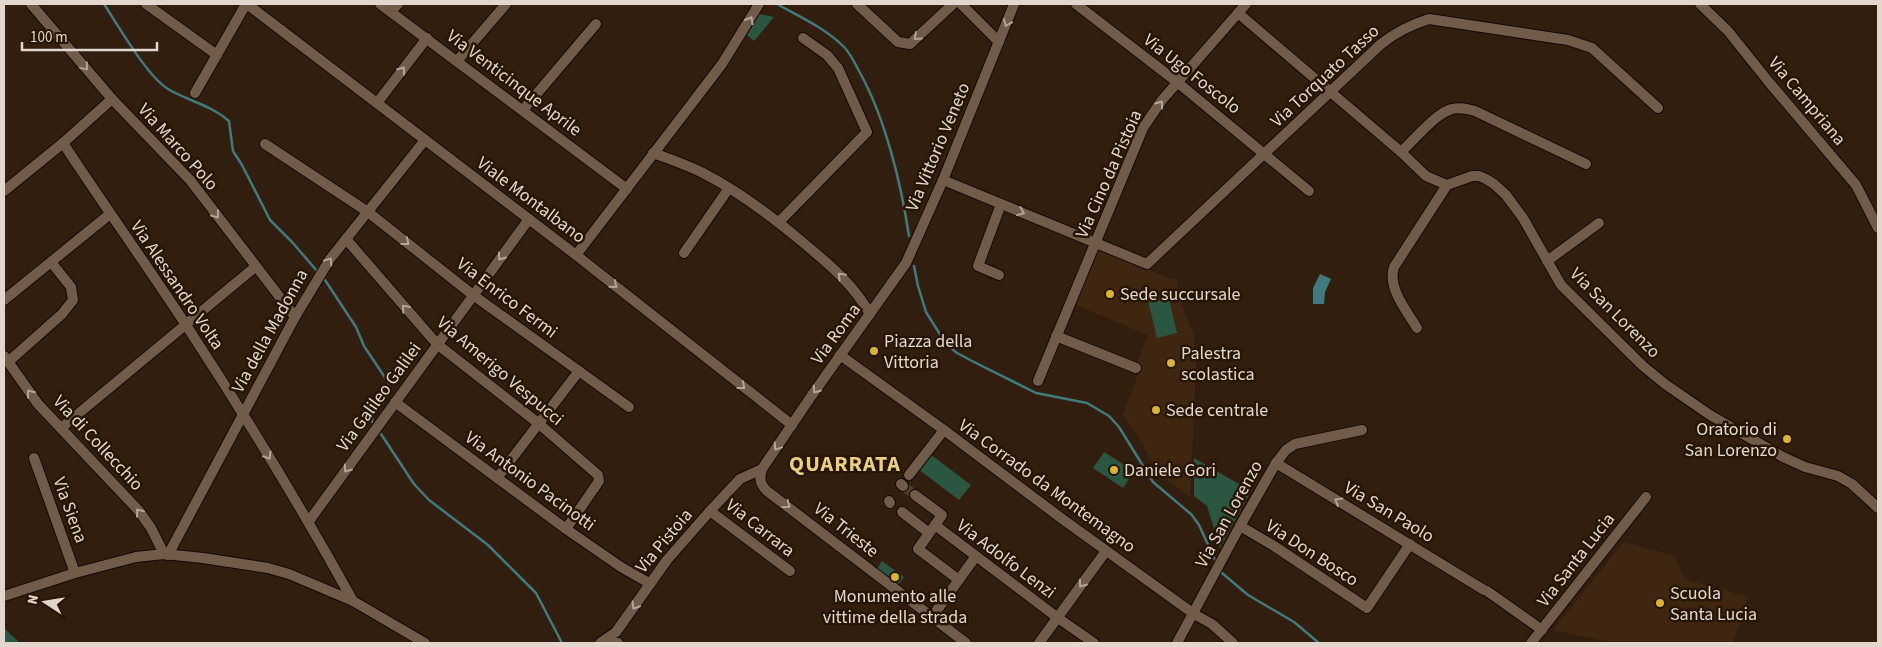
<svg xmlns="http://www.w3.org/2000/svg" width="1882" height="647" font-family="'Source Sans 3',sans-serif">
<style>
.built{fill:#3e2611}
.green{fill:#2a5642}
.water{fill:#407a7f}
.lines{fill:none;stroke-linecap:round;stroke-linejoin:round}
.stream{stroke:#407a7f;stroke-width:2.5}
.minor-tunnel{stroke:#4c3a2a;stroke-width:10;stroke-dasharray:10 5;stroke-linecap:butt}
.minor-casing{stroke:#180700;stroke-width:12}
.minor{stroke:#715b4a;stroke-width:10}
.oneway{stroke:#b5a598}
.poi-dot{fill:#d9b334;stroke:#271506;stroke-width:2}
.labels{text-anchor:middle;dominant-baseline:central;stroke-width:5;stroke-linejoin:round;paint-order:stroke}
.street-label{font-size:18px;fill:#e3d6cc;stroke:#271506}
.poi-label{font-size:18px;fill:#e3d6cc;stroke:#271506;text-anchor:start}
.district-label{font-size:22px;font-weight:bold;letter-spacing:1px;fill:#e8cf82;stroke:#271506}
</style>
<rect width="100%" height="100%" fill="#311e0e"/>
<!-- built -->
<g class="built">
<path d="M1096,249l76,30 4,-1 6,28 12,30 2,32 -6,129 -28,-21 -18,-28 1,-2 -22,-31 15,-41 -4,-2 14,-37 -75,-31z"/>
<path d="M1624,542l50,14 11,23 63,18 -15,46h-120l-60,-13z"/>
</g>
<!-- green -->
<g class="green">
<path d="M759,14l15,3 -20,24 -7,-6z"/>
<path d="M1168,295l9,38 -20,5 -9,-38z"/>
<path d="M1104,452l30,19 -11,17 -30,-20z"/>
<path d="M930,454l41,31 -12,15 -41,-31z"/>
<path d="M1194,458l57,33 -31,57 -13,-42 -13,-10z"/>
<path d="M882,561l22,16 -6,8 -21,-16z"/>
<path d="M4,628l16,15h-16z"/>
</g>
<!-- water -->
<path class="water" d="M1320,274l11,5 -6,13 -1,12h-11v-16z"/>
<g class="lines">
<!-- stream -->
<g class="stream">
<path d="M104,4c15,23 43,72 64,85 20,12 43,16 61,32l4,30 9,14 28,55 22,22 25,29"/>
<path d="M777,4c23,13 50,25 68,44 6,7 10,15 14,23 26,46 42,112 50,165"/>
<path d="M914,266l4,20 8,26 20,32 11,9 15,8 64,32 51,10 22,13 10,11 34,55 39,33 7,10 16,35"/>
<path d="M325,280l31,47 8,19 24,36c4,20 -16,25 -16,40"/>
<path d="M381,434l33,50 15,16 59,45 48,48 26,50"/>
<path d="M1222,573l26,22 46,27 25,21"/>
</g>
<!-- minor-tunnel -->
<path class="minor-tunnel" d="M903,486l12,9"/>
<!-- minor casing -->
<g class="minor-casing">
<g id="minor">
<path d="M31,4l81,95 78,81 105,137"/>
<path d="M146,4l71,51"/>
<path d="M247,4l329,251 216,170"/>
<path d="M380,4l247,185"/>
<path d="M857,4l41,38 12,2 43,-40"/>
<path d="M961,4l38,38"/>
<path d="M1076,4l101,78 132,109"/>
<path d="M1700,4l28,27 40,50 88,104 22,43"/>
<path d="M391,11l7,-7"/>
<path d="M1238,13l163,139 25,24 21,9"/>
<path d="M457,61l49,-57"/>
<path d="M195,93l51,-89"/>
<path d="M377,103l50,-65"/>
<path d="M523,110l73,-86"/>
<path d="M63,143c40,61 83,121 123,182 59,90 115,182 167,276"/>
<path d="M265,144l103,68 105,83 156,112"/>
<path d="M1401,152c12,-11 36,-40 51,-43 8,-2 15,0 23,2l111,53"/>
<path d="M653,153c17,6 34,12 50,20 37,19 71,45 103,72 25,21 48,40 64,69"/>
<path d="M943,180l204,84 234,-220c15,-12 29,-19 48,-25l139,21 24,8 66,60"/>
<path d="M4,191l59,-48 49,-44"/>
<path d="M779,222l88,-90 -29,-64 -11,-13 -24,-17"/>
<path d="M346,239l91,105 101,79 60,52 1,6 -33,48"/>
<path d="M684,253l45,-65"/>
<path d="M576,255l146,-191 37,-60"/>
<path d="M1547,261l52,-38"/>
<path d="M999,275l-21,-9 23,-62"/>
<path d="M4,300l106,-86"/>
<path d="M1417,328c-10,-17 -30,-40 -23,-61l53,-82 25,-9h7l7,3 8,5 12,11 17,23 38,67 82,81 22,18 45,31 73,42 22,10 33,9 14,8 26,24"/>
<path d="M1056,336l80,32"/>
<path d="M840,355l104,75 117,88 133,96 18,10 21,19"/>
<path d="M4,356l34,48 101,107 12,17 13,26"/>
<path d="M8,362l54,-48 11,-14 -2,-13 -20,-25"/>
<path d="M1038,381l105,-253 19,-28 84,-96"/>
<path d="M395,402l171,127 55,38 28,16"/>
<path d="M61,428l194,-161"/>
<path d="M34,458l41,115"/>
<path d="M1276,463l208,127"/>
<path d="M909,475l35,-45"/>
<path d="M497,478l82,-107"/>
<path d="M901,484l2,2"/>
<path d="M915,495l27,20 -24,34 41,31"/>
<path d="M889,501l1,2"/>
<path d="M710,511l80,60"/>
<path d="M902,512l27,21"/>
<path d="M309,521l220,-302"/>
<path d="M935,525l123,93 36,25"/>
<path d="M1240,526l34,20 93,62 43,-64"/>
<path d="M168,555l127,-238 35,-58 95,-119"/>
<path d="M1487,591l55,39"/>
<path d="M4,596l71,-23 61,-16 28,-3 39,4 65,10 21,6 64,27 72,42"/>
<path d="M932,617l44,-61"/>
<path d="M600,643l16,-11 51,-72 43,-49 30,-32 22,-10"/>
<path d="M601,643h17"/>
<path d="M966,643l-199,-152c-7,-7 -8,-12 -5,-22l50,-74 94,-132 37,-83 71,-176"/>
<path d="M1039,643l67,-92"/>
<path d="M1177,643l63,-117 36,-63 10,-13 9,-6 67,-14"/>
<path d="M1531,643l115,-146"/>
</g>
</g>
<!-- minor -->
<use href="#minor" class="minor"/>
</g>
<!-- one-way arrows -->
<defs><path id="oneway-chevron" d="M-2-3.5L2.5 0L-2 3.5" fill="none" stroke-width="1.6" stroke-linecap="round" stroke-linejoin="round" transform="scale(1.25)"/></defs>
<g class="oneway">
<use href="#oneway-chevron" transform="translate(750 20) rotate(-60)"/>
<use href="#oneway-chevron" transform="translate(1007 23) rotate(112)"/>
<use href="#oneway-chevron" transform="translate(917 37) rotate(138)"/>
<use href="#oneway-chevron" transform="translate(85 67) rotate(50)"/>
<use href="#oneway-chevron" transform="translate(402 70) rotate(-53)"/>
<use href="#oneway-chevron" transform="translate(1160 104) rotate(-54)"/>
<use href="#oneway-chevron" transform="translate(1021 212) rotate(22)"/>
<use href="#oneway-chevron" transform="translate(216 215) rotate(53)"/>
<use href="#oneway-chevron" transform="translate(406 242) rotate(38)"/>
<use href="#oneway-chevron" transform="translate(501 257) rotate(126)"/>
<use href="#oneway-chevron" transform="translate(329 261) rotate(-56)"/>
<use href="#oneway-chevron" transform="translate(841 276) rotate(-135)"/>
<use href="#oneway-chevron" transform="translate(614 285) rotate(39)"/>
<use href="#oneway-chevron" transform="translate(405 308) rotate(-131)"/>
<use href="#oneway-chevron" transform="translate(742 386) rotate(38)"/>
<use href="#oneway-chevron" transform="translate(816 390) rotate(125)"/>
<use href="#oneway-chevron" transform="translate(30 393) rotate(-128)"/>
<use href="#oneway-chevron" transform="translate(777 447) rotate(124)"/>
<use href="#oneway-chevron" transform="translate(268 456) rotate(58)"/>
<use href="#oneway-chevron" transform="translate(347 469) rotate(126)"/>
<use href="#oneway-chevron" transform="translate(1338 501) rotate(-149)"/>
<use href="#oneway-chevron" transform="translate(787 505) rotate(37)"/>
<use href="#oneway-chevron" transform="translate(139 512) rotate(-127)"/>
<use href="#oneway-chevron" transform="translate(1082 584) rotate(126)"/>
<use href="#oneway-chevron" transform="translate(635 606) rotate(122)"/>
</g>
<!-- markers -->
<g class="poi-dot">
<circle cx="1110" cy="294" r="5"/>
<circle cx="874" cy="351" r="5"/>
<circle cx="1171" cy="363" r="5"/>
<circle cx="1156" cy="410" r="5"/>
<circle cx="1787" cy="439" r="5"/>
<circle cx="1114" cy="470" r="5"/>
<circle cx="895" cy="577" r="5"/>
<circle cx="1660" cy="603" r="5"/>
</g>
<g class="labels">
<!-- street labels -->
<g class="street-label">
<text transform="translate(1192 74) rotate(38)">Via Ugo Foscolo</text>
<text transform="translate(1325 76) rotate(-43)">Via Torquato Tasso</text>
<text transform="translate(514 83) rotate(37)">Via Venticinque Aprile</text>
<text transform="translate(1807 101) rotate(50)">Via Campriana</text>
<text transform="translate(178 147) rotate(48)">Via Marco Polo</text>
<text transform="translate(938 147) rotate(-67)">Via Vittorio Veneto</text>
<text transform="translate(1109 174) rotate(-66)">Via Cino da Pistoia</text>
<text transform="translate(531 200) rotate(37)">Viale Montalbano</text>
<text transform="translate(177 285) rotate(56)">Via Alessandro Volta</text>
<text transform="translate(507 298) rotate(37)">Via Enrico Fermi</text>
<text transform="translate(1615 313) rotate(45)">Via San Lorenzo</text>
<text transform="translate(270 331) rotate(-61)">Via della Madonna</text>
<text transform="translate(836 334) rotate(-54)">Via Roma</text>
<text transform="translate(500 371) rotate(40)">Via Amerigo Vespucci</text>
<text transform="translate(379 397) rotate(-54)">Via Galileo Galilei</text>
<text transform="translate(98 443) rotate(47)">Via di Collecchio</text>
<text transform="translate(530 481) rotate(36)">Via Antonio Pacinotti</text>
<text transform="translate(1047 486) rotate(36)">Via Corrado da Montemagno</text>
<text transform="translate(70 510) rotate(70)">Via Siena</text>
<text transform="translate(1389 512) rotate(31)">Via San Paolo</text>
<text transform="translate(1229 514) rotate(-61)">Via San Lorenzo</text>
<text transform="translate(760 528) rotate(38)">Via Carrara</text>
<text transform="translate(846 530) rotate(38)">Via Trieste</text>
<text transform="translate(664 541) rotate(-50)">Via Pistoia</text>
<text transform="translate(1312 553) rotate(33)">Via Don Bosco</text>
<text transform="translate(1006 559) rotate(37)">Via Adolfo Lenzi</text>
<text transform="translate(1576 560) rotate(-52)">Via Santa Lucia</text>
</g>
<!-- poi labels -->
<g class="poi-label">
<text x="1120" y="294">Sede succursale</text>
<text x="884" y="341">Piazza della<tspan x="884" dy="21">Vittoria</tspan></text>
<text x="1181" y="353">Palestra<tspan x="1181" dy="21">scolastica</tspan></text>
<text x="1166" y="410">Sede centrale</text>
<text x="1777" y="429" text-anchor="end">Oratorio di<tspan x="1777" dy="21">San Lorenzo</tspan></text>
<text x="1124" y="470">Daniele Gori</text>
<text x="1670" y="593">Scuola<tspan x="1670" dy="21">Santa Lucia</tspan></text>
<text x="895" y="596" text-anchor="middle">Monumento alle<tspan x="895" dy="21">vittime della strada</tspan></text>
</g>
<!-- district labels -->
<g class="district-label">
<text x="845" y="464">QUARRATA</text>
</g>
</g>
<!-- border -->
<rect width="1882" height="647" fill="none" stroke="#e3d6cc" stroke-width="10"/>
<!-- north arrow -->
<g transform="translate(45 602) rotate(282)" stroke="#271506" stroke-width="4" paint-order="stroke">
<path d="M0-4L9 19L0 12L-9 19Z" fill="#e3d6cc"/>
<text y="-8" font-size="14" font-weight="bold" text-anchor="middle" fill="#e3d6cc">N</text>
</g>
<!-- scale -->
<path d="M22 42v8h135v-8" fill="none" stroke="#e3d6cc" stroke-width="2.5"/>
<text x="30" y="42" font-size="15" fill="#e3d6cc" stroke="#271506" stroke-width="4" paint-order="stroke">100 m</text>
</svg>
